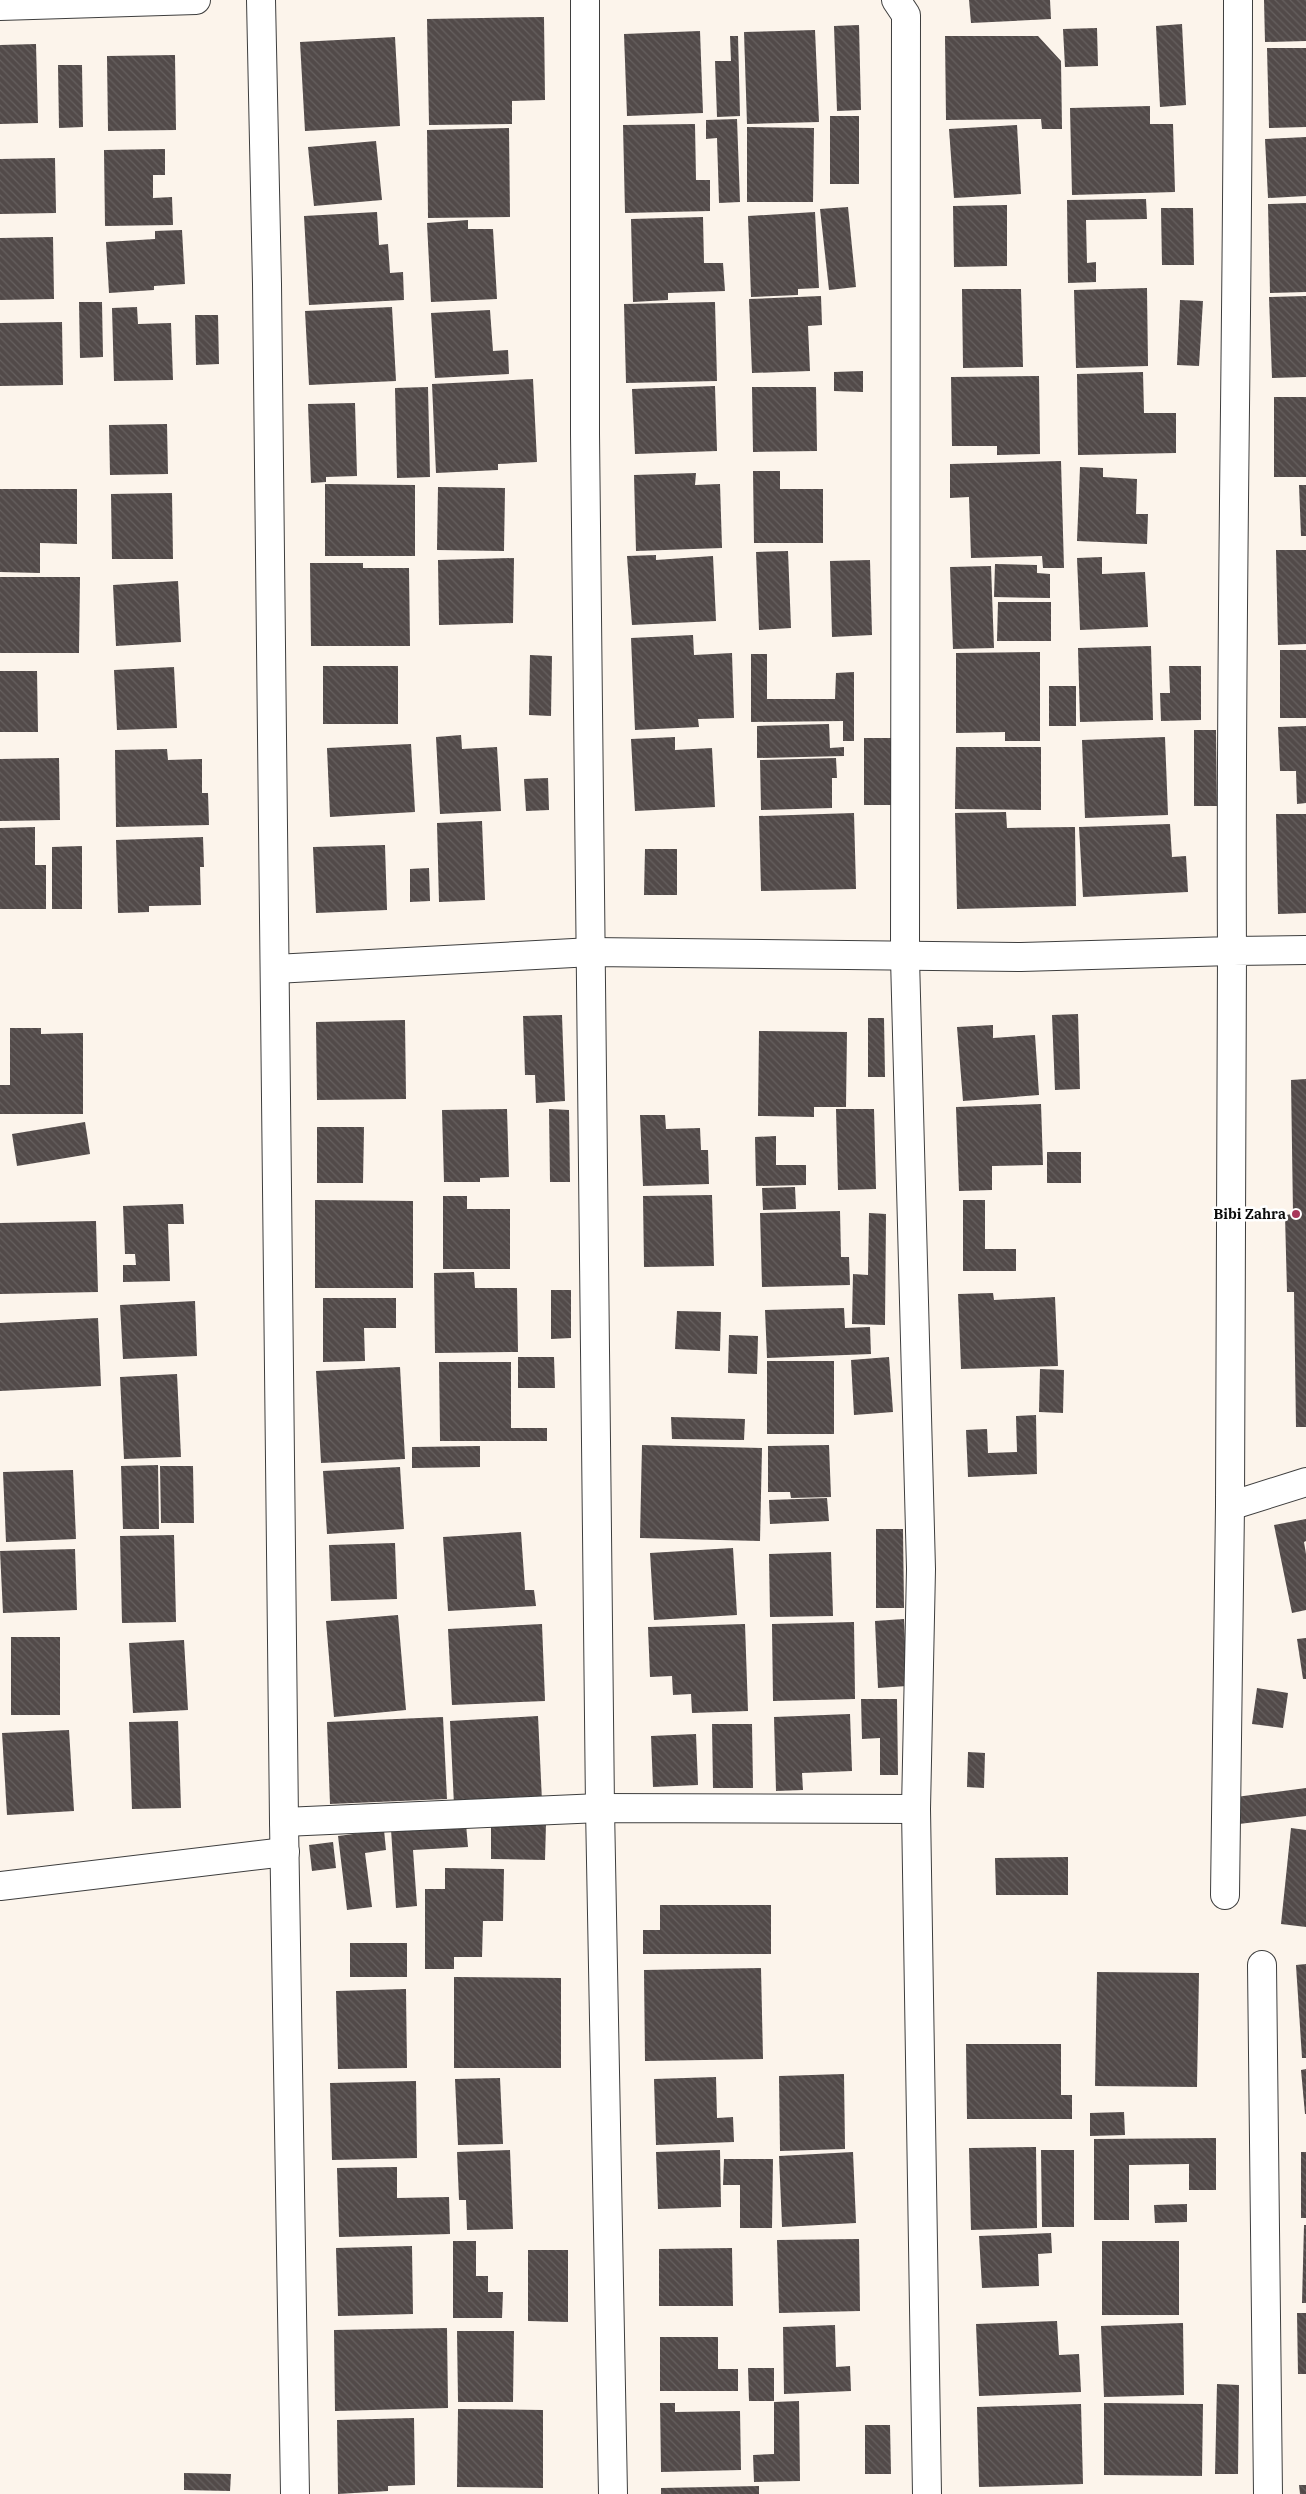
<svg xmlns="http://www.w3.org/2000/svg" width="1306" height="2494" font-family="'IBM Plex Serif',serif">
<style>
.building{fill:url(#building-back-hatch)}
.lines{fill:none;stroke-linecap:round;stroke-linejoin:round}
.street-casing{stroke:#3e3e3e;stroke-width:30}
.street{stroke:#fff;stroke-width:28}
.poi-dot{fill:#a7365a;stroke:#fff;stroke-width:2}
.labels{text-anchor:middle;dominant-baseline:central;stroke-width:5;stroke-linejoin:round;paint-order:stroke}
.poi-label{font-size:14px;font-weight:bold;fill:#0b0b0b;stroke:#fff;text-anchor:end}
</style>
<defs>
<pattern id="building-back-hatch" width="6" height="6" patternUnits="userSpaceOnUse" patternTransform="scale(1.25)"><rect width="6" height="6" fill="#524a49"/><path d="M-1 5l2 2M0 0l6 6M5-1l2 2" fill="none" stroke="#66605f"/></pattern>
</defs>
<rect width="100%" height="100%" fill="#fcf4eb"/>
<!-- building -->
<g class="building">
<path d="M969,0h81l1,19 -80,4z"/>
<path d="M1264,0h42v41l-41,1z"/>
<path d="M544,17l1,83 -33,1v23l-83,1 -2,-106z"/>
<path d="M1182,24l4,81 -26,2 -4,-81z"/>
<path d="M859,25l2,85 -24,1 -3,-85z"/>
<path d="M1097,28l1,38 -33,1 -2,-38z"/>
<path d="M815,30l4,92 -72,2 -3,-92z"/>
<path d="M700,31l3,82 -76,3 -3,-82z"/>
<path d="M730,36h8l2,80 -23,1 -2,-56h16z"/>
<path d="M945,36h93l23,25 1,68h-20l-1,-10 -95,1z"/>
<path d="M395,37l5,89 -95,5 -5,-89z"/>
<path d="M36,44l2,79 -38,1v-79z"/>
<path d="M1267,48h39v79l-37,1z"/>
<path d="M175,55l1,75 -68,1 -1,-75z"/>
<path d="M58,65h24l1,62 -24,1z"/>
<path d="M1150,106v18h23l2,68 -103,3 -2,-87z"/>
<rect x="830" y="116" width="29" height="68"/>
<path d="M737,119l3,83 -21,1 -2,-65 -11,1v-19z"/>
<path d="M695,124l1,56h14v31l-85,2 -2,-88z"/>
<path d="M1017,125l4,69 -67,4 -5,-69z"/>
<path d="M747,127l67,1 -1,74h-66z"/>
<path d="M509,128l1,89 -82,1 -1,-88z"/>
<path d="M1306,137v59l-38,2 -3,-59z"/>
<path d="M376,141l6,59 -68,6 -6,-59z"/>
<path d="M165,149v26h-12v23l19,-1 1,28 -68,1 -1,-76z"/>
<path d="M55,158l1,55 -56,1v-55z"/>
<path d="M1146,199l1,20 -61,1 1,43 9,-1v20l-28,1 -1,-83z"/>
<path d="M1306,203v89l-36,1 -2,-89z"/>
<path d="M1007,205v61l-53,1 -1,-61z"/>
<path d="M848,207l8,80 -27,3 -9,-81z"/>
<path d="M1161,208h32l1,57h-32z"/>
<path d="M377,212l2,33 9,-1 2,29 13,-1 1,28 -95,5 -5,-89z"/>
<path d="M815,212l4,76 -21,1v6l-47,2 -3,-81z"/>
<path d="M703,217l1,46h19l2,28 -57,2v7l-35,2 -2,-83z"/>
<path d="M468,220v9h25l4,70 -66,3 -4,-79z"/>
<path d="M182,230l3,54 -31,2v4l-45,3 -3,-51 49,-3v-8z"/>
<path d="M53,237l1,62 -54,1v-62z"/>
<path d="M1147,288l1,78 -72,2 -2,-78z"/>
<path d="M962,289h59l2,78 -60,1z"/>
<path d="M821,296l1,29 -14,1 2,45 -58,2 -3,-74z"/>
<path d="M1306,296v81l-34,1 -3,-81z"/>
<path d="M1180,300l23,1 -4,65 -22,-1z"/>
<path d="M79,302h23l1,55 -23,1z"/>
<path d="M715,302l2,79 -91,2 -2,-79z"/>
<path d="M137,307l1,17 33,-1 2,57 -59,1 -2,-73z"/>
<path d="M392,307l4,74 -87,4 -4,-74z"/>
<path d="M490,310l3,41 15,-1 1,24 -74,4 -4,-65z"/>
<path d="M195,315h23l1,49 -23,1z"/>
<path d="M62,322l1,63 -63,1v-63z"/>
<path d="M863,371v21l-29,-1v-19z"/>
<path d="M1143,372l1,41h32v40l-98,2 -1,-81z"/>
<path d="M1039,376l1,78 -43,1v-9h-45l-1,-69z"/>
<path d="M533,379l4,83 -39,2v6l-62,3 -4,-89z"/>
<path d="M715,386l2,65 -82,3 -3,-65z"/>
<path d="M428,387l2,90 -33,1 -2,-90z"/>
<path d="M752,387h64l1,64 -64,1z"/>
<rect x="1274" y="397" width="32" height="80"/>
<path d="M355,403l2,73 -31,1v5l-15,1 -3,-79z"/>
<path d="M167,424l1,50 -58,1 -1,-50z"/>
<path d="M1061,461l3,107h-21l-1,-12 -71,2 -2,-61 -19,1v-34z"/>
<path d="M1080,467l23,1v9l34,2 -1,35h12l-1,30 -70,-3z"/>
<path d="M753,471h27v18h43v54h-69z"/>
<path d="M696,473l-1,12 25,-1 2,64 -86,3 -2,-76z"/>
<path d="M325,484l90,1v71h-90z"/>
<path d="M1299,485h7v51h-5z"/>
<path d="M438,487l67,1 -1,63 -67,-1z"/>
<path d="M0,489h77v55l-37,-1v30l-40,-1z"/>
<path d="M172,493l1,66h-61l-1,-65z"/>
<path d="M1276,550h30v94l-28,1z"/>
<path d="M788,551l3,77 -32,2 -3,-78z"/>
<path d="M656,555v5l57,-4 3,65 -84,4 -5,-69z"/>
<path d="M1102,557v17l43,-2 3,55 -68,3 -3,-72z"/>
<path d="M514,558l-1,65 -74,2 -1,-65z"/>
<path d="M870,560l2,75 -40,2 -2,-76z"/>
<path d="M310,563h53v5h46l1,78h-99z"/>
<path d="M995,564l42,1v8l13,1v24l-56,-1z"/>
<path d="M991,566l3,82 -41,1 -3,-82z"/>
<path d="M0,577h80l-1,76h-79z"/>
<path d="M178,581l3,61 -65,4 -3,-61z"/>
<path d="M998,602h53v39h-54z"/>
<path d="M693,635l1,20 38,-2 2,65 -36,1 1,8 -64,3 -4,-92z"/>
<path d="M1151,646l2,74 -73,2 -2,-74z"/>
<rect x="1280" y="650" width="26" height="68"/>
<path d="M1040,652v89h-35v-9l-49,1v-80z"/>
<path d="M751,654h16v45h68l1,-26 18,-1v69h-11v-20l-92,1z"/>
<path d="M530,655l22,1 -1,60 -22,-1z"/>
<rect x="323" y="666" width="75" height="58"/>
<path d="M1169,666h32v54l-40,1 -1,-28h10z"/>
<path d="M174,667l3,61 -60,2 -3,-60z"/>
<path d="M0,671h37l1,61h-38z"/>
<rect x="1049" y="686" width="27" height="40"/>
<path d="M829,724l1,24 14,-1v9l-87,2v-32z"/>
<path d="M1306,726v77l-9,1 -1,-33h-16l-2,-44z"/>
<path d="M1194,730h22l1,76h-23z"/>
<path d="M461,735l1,14 35,-2 4,64 -61,3 -4,-77z"/>
<path d="M675,737v13l37,-2 3,59 -80,4 -4,-72z"/>
<path d="M1165,737l3,78 -83,3 -3,-78z"/>
<rect x="864" y="738" width="32" height="67"/>
<path d="M411,744l4,68 -85,5 -3,-69z"/>
<path d="M956,747h85v63l-86,-1z"/>
<path d="M167,749l1,11 34,-1v34h6l1,32 -93,2 -1,-77z"/>
<path d="M59,758l1,62 -60,1v-62z"/>
<path d="M836,758l1,20h-5v30l-71,2 -1,-50z"/>
<path d="M548,778l1,32 -23,1 -2,-32z"/>
<path d="M1006,812l1,16 68,-1 1,79 -119,3 -2,-96z"/>
<path d="M854,813l2,76 -95,2 -2,-75z"/>
<path d="M1276,814h30v99l-28,1z"/>
<path d="M482,821l3,79 -46,2 -2,-79z"/>
<path d="M1170,824l2,33 14,-1 2,36 -105,5 -4,-70z"/>
<path d="M35,827v38h11v44h-46v-81z"/>
<path d="M203,837l1,30h-4l1,38 -52,1v6l-31,1 -2,-73z"/>
<path d="M385,845l2,65 -71,3 -3,-66z"/>
<path d="M82,846v63h-30v-62z"/>
<path d="M645,849h32v46h-33z"/>
<path d="M429,868l1,33 -20,1v-33z"/>
<path d="M1078,1014l2,75 -25,1 -3,-75z"/>
<path d="M562,1015l3,86 -29,2 -1,-28h-10l-2,-59z"/>
<path d="M868,1018h16l1,59h-17z"/>
<path d="M405,1020l1,79 -89,1 -1,-78z"/>
<path d="M993,1025v13l42,-3 4,60 -76,6 -6,-74z"/>
<path d="M10,1028h31v6l42,-1v81h-83v-29h10z"/>
<path d="M759,1031l88,1 -1,75h-32v10l-56,-1z"/>
<path d="M1306,1079v348h-10l-2,-135h-7l-2,-77 8,-1 -2,-134z"/>
<path d="M1041,1104l2,61 -51,1v24l-33,1 -3,-84z"/>
<path d="M507,1109l2,68 -29,1v4h-36l-2,-72z"/>
<path d="M549,1109l20,1 1,72h-20z"/>
<path d="M836,1109h38l2,80 -38,1z"/>
<path d="M640,1115h25l1,14 34,-1 1,22h7l1,34 -66,2z"/>
<path d="M85,1122l5,32 -73,12 -5,-32z"/>
<path d="M317,1127h47l-1,56h-46z"/>
<path d="M776,1136v29h30v20l-50,1 -1,-49z"/>
<rect x="1047" y="1152" width="34" height="31"/>
<path d="M795,1187l1,22 -33,1 -1,-22z"/>
<path d="M712,1195l2,71 -70,1 -1,-71z"/>
<path d="M443,1196h24v13h43v60h-67z"/>
<path d="M315,1200l98,1v87h-98z"/>
<path d="M963,1200h22v49h31v22h-53z"/>
<path d="M183,1204l1,20h-16l2,57 -47,1v-17h13l-1,-11h-10l-2,-48z"/>
<path d="M840,1211l1,46h8l1,28 -88,2 -2,-74z"/>
<path d="M869,1213l17,1 -1,111 -33,-1 1,-50 15,1z"/>
<path d="M96,1221l2,71 -98,2v-71z"/>
<path d="M474,1272l1,16h42l1,64 -83,1 -1,-80z"/>
<path d="M551,1290h20v48l-20,1z"/>
<path d="M993,1293l1,7 61,-3 3,69 -97,3 -3,-75z"/>
<path d="M323,1298h73v30h-32l1,33 -42,1z"/>
<path d="M195,1301l2,55 -74,3 -3,-54z"/>
<path d="M844,1308l1,20 25,-1 1,27 -104,4 -2,-48z"/>
<path d="M677,1311l44,1 -1,39 -45,-2z"/>
<path d="M98,1318l3,68 -101,5v-68z"/>
<path d="M729,1335l29,1 -1,38 -29,-1z"/>
<path d="M518,1357h36l1,31h-37z"/>
<path d="M889,1357l4,55 -39,3 -3,-55z"/>
<rect x="767" y="1361" width="67" height="73"/>
<path d="M439,1362h72v66h36v13h-107z"/>
<path d="M400,1367l5,92 -84,4 -5,-92z"/>
<path d="M1040,1369l24,1 -1,43 -24,-1z"/>
<path d="M177,1374l4,83 -57,2 -4,-82z"/>
<path d="M1036,1415l1,59 -69,3 -2,-47 21,-1 1,24 29,-1 -1,-36z"/>
<path d="M671,1417l74,2 -1,21 -72,-1z"/>
<path d="M642,1445l120,3 -2,93 -120,-3z"/>
<path d="M829,1445l2,52 -40,1 -1,-6h-22v-46z"/>
<path d="M480,1446v21l-68,1v-21z"/>
<path d="M158,1465l1,64h-36l-2,-63z"/>
<path d="M160,1466h33l1,57h-33z"/>
<path d="M400,1467l4,62 -77,5 -4,-63z"/>
<path d="M73,1470l3,69 -70,3 -3,-70z"/>
<path d="M827,1498l2,23 -59,3 -1,-24z"/>
<path d="M1306,1519v22l-2,1 2,12v56l-14,3 -18,-88z"/>
<path d="M876,1529h27l1,79h-28z"/>
<path d="M521,1532l4,58h9l2,16 -88,5 -5,-74z"/>
<path d="M174,1535l2,87 -54,1 -2,-87z"/>
<path d="M395,1543l2,56 -66,2 -2,-56z"/>
<path d="M733,1548l4,67 -83,5 -4,-67z"/>
<path d="M75,1549l2,61 -74,3 -3,-62z"/>
<path d="M831,1552l2,64 -63,1 -1,-63z"/>
<path d="M398,1615l8,95 -72,7 -8,-96z"/>
<path d="M904,1619l3,67 -29,2 -3,-67z"/>
<path d="M854,1622l1,77 -82,2 -1,-77z"/>
<path d="M542,1624l3,77 -93,4 -4,-76z"/>
<path d="M745,1624l3,87 -56,2 -1,-19 -18,1 -1,-19 -22,1 -2,-50z"/>
<rect x="11" y="1637" width="49" height="78"/>
<path d="M1306,1638v41h-3l-6,-40z"/>
<path d="M184,1640l4,70 -55,3 -4,-70z"/>
<path d="M1257,1688l31,5 -5,35 -31,-4z"/>
<path d="M861,1699h36l1,76h-18v-37l-18,1z"/>
<path d="M850,1714l2,57 -50,2 1,17 -27,1 -2,-74z"/>
<path d="M538,1716l4,85 -88,4 -4,-84z"/>
<path d="M443,1717l4,82 -117,5 -3,-82z"/>
<path d="M178,1721l3,87 -49,1 -3,-87z"/>
<path d="M712,1724h40l1,64h-40z"/>
<path d="M69,1730l5,81 -67,4 -5,-82z"/>
<path d="M696,1734l2,51 -45,2 -2,-51z"/>
<path d="M968,1752l17,1 -1,35 -17,-1z"/>
<path d="M1306,1788v28l-67,8 -3,-27z"/>
<path d="M491,1822l55,1 -1,37 -54,-1z"/>
<path d="M466,1824l2,23 -55,3 4,56 -21,2 -5,-79z"/>
<path d="M1291,1828l15,2v97l-25,-3z"/>
<path d="M384,1830l2,20 -21,3 7,54 -25,3 -9,-74z"/>
<path d="M333,1842l3,26 -24,3 -3,-26z"/>
<path d="M1068,1857v38h-72l-1,-37z"/>
<path d="M445,1868l59,1 -1,52h-20l-1,36h-28v12h-29v-80h20z"/>
<path d="M660,1905h111v49h-128v-24h17z"/>
<rect x="350" y="1943" width="57" height="34"/>
<path d="M1306,1964v94h-4l-6,-93z"/>
<path d="M761,1968l2,91 -118,2 -1,-91z"/>
<path d="M1097,1972l102,1 -2,114 -102,-1z"/>
<path d="M454,1977l107,1v90h-107z"/>
<path d="M406,1989l1,79 -69,1 -2,-78z"/>
<path d="M966,2044h95v51h11v24h-105z"/>
<path d="M1306,2069v45h-1l-4,-44z"/>
<path d="M844,2074l1,75 -65,2 -1,-75z"/>
<path d="M716,2077l1,41 16,-1 1,25 -78,3 -2,-66z"/>
<path d="M500,2078l3,66 -45,1 -3,-66z"/>
<path d="M416,2081l1,77 -85,2 -2,-77z"/>
<path d="M1124,2112l1,23 -35,1v-23z"/>
<path d="M1216,2138v52h-27v-26l-60,1v55h-35v-81z"/>
<path d="M1036,2147l1,81 -66,2 -2,-82z"/>
<path d="M510,2150l3,79 -46,1 -1,-30h-7l-2,-48z"/>
<path d="M720,2150l1,57 -63,2 -2,-57z"/>
<path d="M1041,2150h33v77h-32z"/>
<path d="M853,2152l3,71 -74,4 -3,-71z"/>
<rect x="1301" y="2152" width="5" height="66"/>
<path d="M724,2159h49l-1,69h-32v-43h-17z"/>
<path d="M397,2167v31l52,-1 1,37 -111,3 -2,-69z"/>
<path d="M1187,2204v18l-32,1 -1,-18z"/>
<path d="M1304,2225h2v78h-4z"/>
<path d="M1051,2233l1,20 -14,1 1,32 -57,2 -3,-52z"/>
<path d="M859,2239l1,72 -81,2 -2,-73z"/>
<path d="M453,2241h23v35h12v16h15l-1,26h-49z"/>
<rect x="1102" y="2241" width="77" height="74"/>
<path d="M412,2246l1,68 -75,2 -2,-68z"/>
<path d="M732,2248l1,58h-74v-57z"/>
<path d="M528,2250h40v72l-40,-1z"/>
<path d="M1297,2313h9v61h-8z"/>
<path d="M1057,2321l2,34 20,-1 2,38 -102,4 -3,-72z"/>
<path d="M1183,2323l1,72 -80,2 -3,-71z"/>
<path d="M835,2325l1,42 14,-1 1,25 -67,3 -1,-67z"/>
<path d="M447,2328l1,80 -113,3 -1,-81z"/>
<path d="M457,2331h57l-1,71h-55z"/>
<path d="M660,2337h58v32h20v22h-78z"/>
<path d="M748,2368h26v33h-25z"/>
<path d="M1217,2384l22,1 -1,89h-23z"/>
<path d="M799,2401l1,80 -46,1 -1,-27 21,-1v-52z"/>
<path d="M660,2403h15v9l65,-1 1,59 -80,2z"/>
<path d="M1104,2403l99,1 -1,72 -98,-1z"/>
<path d="M1081,2404l2,80 -104,3 -2,-80z"/>
<path d="M458,2409l85,1v78l-86,-1z"/>
<path d="M414,2418l1,67 -27,1v5l-50,3 -1,-74z"/>
<path d="M865,2425h25l1,49h-26z"/>
<path d="M184,2473l47,1 -1,17 -46,-1z"/>
<path d="M1299,2485h7v9h-6z"/>
<path d="M759,2486v8h-98v-6z"/>
</g>
<g class="lines">
<!-- street casing -->
<g class="street-casing">
<g id="street">
<path d="M261,0l6,284 17,1538 11,672"/>
<path d="M585,0v434l15,1374 13,686"/>
<path d="M896,0l10,15 -1,943 16,611 -5,240 11,685"/>
<path d="M0,6l196,-6"/>
<path d="M1306,950l-74,1 -2,555 76,-24"/>
<path d="M275,969l317,-17 429,5 211,-6c-2,-317 6,-634 6,-951"/>
<path d="M284,1822l316,-14 316,1"/>
<path d="M0,1886l285,-34"/>
<path d="M1225,1895l5,-389"/>
<path d="M1262,1965l6,529"/>
</g>
</g>
<!-- street -->
<use href="#street" class="street"/>
</g>
<!-- markers -->
<circle class="poi-dot" cx="1296" cy="1214" r="5"/>
<g class="labels">
<!-- poi labels -->
<g class="poi-label">
<text x="1286" y="1214">Bibi Zahra</text>
</g>
</g>
</svg>
